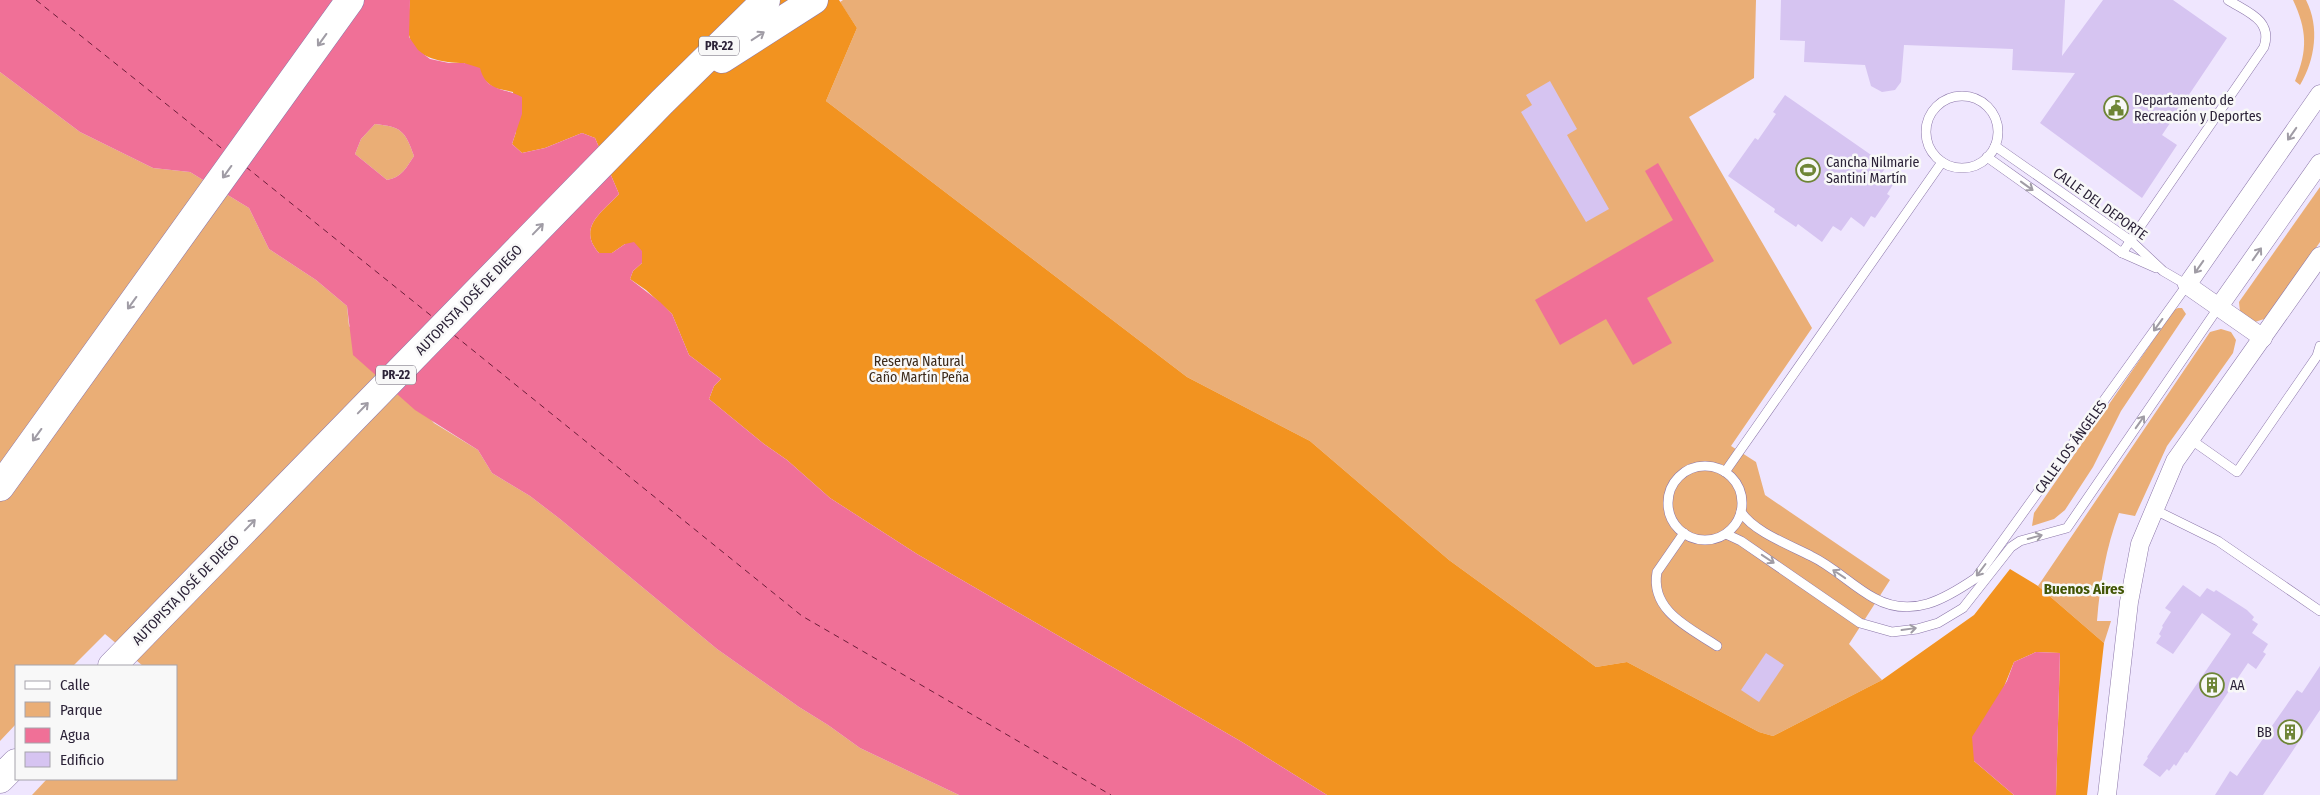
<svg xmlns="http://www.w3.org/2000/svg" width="2320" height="795" font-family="'Fira Sans Condensed',sans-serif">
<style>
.green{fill:#eaae76}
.forest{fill:#f29320}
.water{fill:#f07097;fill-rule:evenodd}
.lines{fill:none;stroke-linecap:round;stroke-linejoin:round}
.ferry{stroke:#6d1d39;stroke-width:1;stroke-dasharray:6 5;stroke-linecap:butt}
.building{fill:#d6c4f1}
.lane-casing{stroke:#8b76a9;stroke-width:10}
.street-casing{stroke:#8b76a9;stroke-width:19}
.highway-casing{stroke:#8b76a9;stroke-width:29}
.lane{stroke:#fff;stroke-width:9}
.street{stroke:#fff;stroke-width:18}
.highway{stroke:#fff;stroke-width:28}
.oneway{stroke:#a09ca5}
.labels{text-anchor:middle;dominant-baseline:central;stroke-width:5;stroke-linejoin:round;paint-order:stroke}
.shield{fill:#f8f8f8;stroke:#696372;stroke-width:1}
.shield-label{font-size:12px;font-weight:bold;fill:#2c2338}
.poi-label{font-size:14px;fill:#2c2338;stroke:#f8f8f8;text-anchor:start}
.street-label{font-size:14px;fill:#2c2338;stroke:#f8f8f8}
.park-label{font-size:14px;fill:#3c2a1a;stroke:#f8f8f8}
.neighbourhood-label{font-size:15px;font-weight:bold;fill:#425505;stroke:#f8f8f8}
</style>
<rect width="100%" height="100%" fill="#efe6fe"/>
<!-- green -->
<g class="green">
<path d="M843,0h913l-2,78 -65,39 123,211 -81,118 25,16 9,33 125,85 -41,64 33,36 -109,56 -14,-4 -132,-70 -31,5 -147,-107 -139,-119 -123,-64 -361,-276 31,-73 -17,-26z"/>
<path d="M2293,0h13c14,27 9,60 -6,85l-5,-4c13,-31 12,-51 -2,-81z"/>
<path d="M0,72l80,60 73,36 37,4 59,36 20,41 47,31 31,26 2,20 85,97 44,27 14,23 38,23 30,23 157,130 82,58 29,18 32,23 99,47h-927l15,-16h129v-113h-33l-38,-32 -32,32h-57v58l-16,17z"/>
<path d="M375,124c26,3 30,6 39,32 -7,11 -13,22 -27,24l-32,-26 6,-15z"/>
<path d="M2320,187v55l-53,76 -12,4 -15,-10 -1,-10z"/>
<path d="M2178,308h4l4,6 -65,97 -28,56 -28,43 -11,9 -22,7 2,-13 140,-203z"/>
<path d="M2221,329l10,3 5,8 -3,13 -66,93 -32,70 -16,-3c-13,35 -19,70 -22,108h14l-7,22 -66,-57 172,-254z"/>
</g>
<!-- forest -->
<path class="forest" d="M410,0h429l18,28 -31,73 361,276 123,64 139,119 147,107 31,-5 132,70 14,4 109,-56 92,-65 36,-46 28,17 66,57 -17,152h-31l4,-142 -24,-1 -22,10 -40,99 40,34h-687l-85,-53 -325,-188 -87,-56 -43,-38 -23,-16 -55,-45 5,-13 7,-7 -32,-24 -17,-41 -26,-24 -16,-11 3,-8 9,-8 -17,-19 -13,9h-13c-22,-25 2,-40 20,-59l-24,-56 -13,-5 -37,15 -23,5 -10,-9 4,-12 -3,-40 -19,-4 -30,-25c-19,0 -51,-4 -55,-28 -2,-11 0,-24 1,-35z"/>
<!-- water -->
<g class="water">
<path d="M0,0h410l-1,37 9,13 12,9 19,4h15l16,5c6,24 23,19 42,29v17l-10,30 10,9 23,-5 37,-15 13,5 24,56c-18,19 -42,34 -20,59h13l13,-9 9,-2 8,9v12l-9,8 -3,8 30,23 12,12 17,41 32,24 -7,7 -5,13 55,45 23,16 43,38 87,56 325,188 85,53h-368l-99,-47 -32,-23 -29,-18 -82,-58 -157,-130 -30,-23 -38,-23 -14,-23 -63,-40 -62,-55 -6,-49 -31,-26 -47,-31 -20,-41 -59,-36 -37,-4 -73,-36 -80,-60zM375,124c26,3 30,6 39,32 -7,11 -13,22 -27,24l-32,-26 6,-15z"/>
<path d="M1658,163l56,98 -67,37 25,45 -39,22 -27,-46 -46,26 -25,-45 138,-80 -28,-49z"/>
<path d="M2036,652l24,1 -4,142h-42l-40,-34 -2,-24 35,-56 7,-19z"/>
</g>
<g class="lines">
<!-- ferry -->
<g class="ferry">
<path d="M36,0l189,151"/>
<path d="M246,167l188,151"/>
<path d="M454,335l348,281 309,179"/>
</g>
</g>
<!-- building -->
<g class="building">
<path d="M1781,0h284l-3,56 41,-56h70l54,38 -65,97 15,10 -35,53 -102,-75 35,-50 -63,-3 1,-21 -109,-4 -3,37 -6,8 -13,2 -11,-6 -6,-21 -61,-3 1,-21 -25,-1z"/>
<path d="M1550,81l27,48 -10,6 42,74 -23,13 -65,-110 11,-7 -6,-10z"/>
<path d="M1785,95l102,71 -6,8 13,9 -7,11 3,2 -15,22 -4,-2 -7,11 -13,-10 -10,14 -8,-5 -11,16 -24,-18 -2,3 -22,-15 1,-3 -47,-33 27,-38 3,2 18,-26 -3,-2z"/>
<path d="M2183,585l17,12 7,-9 7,4 2,-2 31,20 7,7 -2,3 6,4 -6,9 16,11 -5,8 3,2 -10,15 -8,-6 -61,90 -2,-1 -9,14 -2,-2 -5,7 -2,-2 -7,8 -17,-12 5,-7 -1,-1 84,-123 -29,-21 -29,41 -17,-11 5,-7 -2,-2 4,-7 -1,-1 9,-14 -6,-4z"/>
<path d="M1766,653l18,12 -25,37 -18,-12z"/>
<path d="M2320,666v44l-57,85h-48l15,-24 7,5 60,-86 5,3z"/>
</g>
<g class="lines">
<!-- lane casing -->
<g class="lane-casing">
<g id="lane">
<circle cx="1962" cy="132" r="36"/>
<path d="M1987,157l135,96 34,15"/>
<path d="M2122,253l142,-206c9,-27 -17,-35 -36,-47"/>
<path d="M2190,439l47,33 80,-116 3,-10"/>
<circle cx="1705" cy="503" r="37"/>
<path d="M1725,472l217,-310"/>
<path d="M2155,510l63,31 102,70"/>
<path d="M1741,512c13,20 49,33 70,44 23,11 41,30 63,42 38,21 71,1 102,-20l211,-293 -24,-14 -32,-30 -136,-95"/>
<path d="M1684,533l-27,39c-7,39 33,56 60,74"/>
<path d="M1726,534l15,7 119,82 32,9 25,-3 21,-6 25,-15 48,-61 9,-6 47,-13 151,-220"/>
</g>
</g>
<!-- street casing -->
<g class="street-casing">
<g id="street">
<path d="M2218,308l102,-145"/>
<path d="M2263,338l-76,-53 133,-191"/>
<path d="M2107,795l22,-193 11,-58 35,-83 145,-205"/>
</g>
</g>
<!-- highway casing -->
<g class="highway-casing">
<g id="highway">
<path d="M722,59l92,-59"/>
<path d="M0,487l350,-487"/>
<path d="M112,666l550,-564 104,-102"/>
<path d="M0,779l16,-16"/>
</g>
</g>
<!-- lane -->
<use href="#lane" class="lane"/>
<!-- street -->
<use href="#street" class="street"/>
<!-- highway -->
<use href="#highway" class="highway"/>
</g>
<!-- one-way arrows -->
<defs><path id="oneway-shaft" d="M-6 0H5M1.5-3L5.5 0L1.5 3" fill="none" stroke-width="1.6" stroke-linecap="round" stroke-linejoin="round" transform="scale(1.25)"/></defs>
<g class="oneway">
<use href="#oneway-shaft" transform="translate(758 36) rotate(-33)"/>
<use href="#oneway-shaft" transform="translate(322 40) rotate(126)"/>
<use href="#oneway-shaft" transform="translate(2292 134) rotate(125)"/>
<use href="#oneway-shaft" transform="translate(227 172) rotate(126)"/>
<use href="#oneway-shaft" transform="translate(2027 186) rotate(36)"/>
<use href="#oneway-shaft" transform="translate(538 229) rotate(-46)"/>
<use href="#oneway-shaft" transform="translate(2257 254) rotate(-55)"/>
<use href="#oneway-shaft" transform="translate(2199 267) rotate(125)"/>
<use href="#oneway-shaft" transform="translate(132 303) rotate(126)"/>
<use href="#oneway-shaft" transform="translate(2158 325) rotate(126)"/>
<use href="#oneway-shaft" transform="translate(363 408) rotate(-46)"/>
<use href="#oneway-shaft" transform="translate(2140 422) rotate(-55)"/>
<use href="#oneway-shaft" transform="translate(37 435) rotate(126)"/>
<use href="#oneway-shaft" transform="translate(250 525) rotate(-46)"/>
<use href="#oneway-shaft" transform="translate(2035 537) rotate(-15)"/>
<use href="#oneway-shaft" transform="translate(1768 559) rotate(34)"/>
<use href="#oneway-shaft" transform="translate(1981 570) rotate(127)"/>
<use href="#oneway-shaft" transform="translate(1839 574) rotate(-146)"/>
<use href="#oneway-shaft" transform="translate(1909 629) rotate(-8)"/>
</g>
<!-- icons -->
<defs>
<g id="civic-ring" transform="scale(1.25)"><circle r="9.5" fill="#f8f8f8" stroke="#6e8536" stroke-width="1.5"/><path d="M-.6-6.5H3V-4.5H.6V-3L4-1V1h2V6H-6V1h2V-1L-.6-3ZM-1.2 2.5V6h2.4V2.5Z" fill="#6e8536"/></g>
<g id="stadium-ring" transform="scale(1.25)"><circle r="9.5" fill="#f8f8f8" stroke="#6e8536" stroke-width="1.5"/><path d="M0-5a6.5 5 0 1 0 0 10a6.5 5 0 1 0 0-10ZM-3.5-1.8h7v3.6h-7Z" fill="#6e8536"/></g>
<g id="building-ring" transform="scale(1.25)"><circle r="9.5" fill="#f8f8f8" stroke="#6e8536" stroke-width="1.5"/><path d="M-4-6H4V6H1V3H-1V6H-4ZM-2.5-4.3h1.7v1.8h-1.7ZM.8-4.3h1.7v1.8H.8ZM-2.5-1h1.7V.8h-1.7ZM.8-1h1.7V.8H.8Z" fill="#6e8536"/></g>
</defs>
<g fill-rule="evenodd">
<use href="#civic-ring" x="2116" y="108"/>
<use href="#stadium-ring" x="1808" y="170"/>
<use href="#building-ring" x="2212" y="685"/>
<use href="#building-ring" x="2290" y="732"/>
</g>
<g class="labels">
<!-- shield labels -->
<g class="shield">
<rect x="699" y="36.5" width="40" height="19" rx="4"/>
<rect x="376" y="365.5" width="40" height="19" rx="4"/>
</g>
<g class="shield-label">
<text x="719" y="46">PR-22</text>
<text x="396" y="375">PR-22</text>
</g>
<!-- poi labels -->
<g class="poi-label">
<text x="2134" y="100">Departamento de<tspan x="2134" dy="16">Recreación y Deportes</tspan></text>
<text x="1826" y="162">Cancha Nilmarie<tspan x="1826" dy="16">Santini Martín</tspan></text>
<text x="2230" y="685">AA</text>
<text x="2272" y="732" text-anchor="end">BB</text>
</g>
<!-- street labels -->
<g class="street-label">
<text transform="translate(2100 204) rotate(36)">CALLE DEL DEPORTE</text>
<text transform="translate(469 300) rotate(-46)">AUTOPISTA JOSÉ DE DIEGO</text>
<text transform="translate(2071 447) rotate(-54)">CALLE LOS ÁNGELES</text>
<text transform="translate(186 590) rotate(-46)">AUTOPISTA JOSÉ DE DIEGO</text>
</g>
<!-- park labels -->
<g class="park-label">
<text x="919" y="361">Reserva Natural<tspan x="919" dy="16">Caño Martín Peña</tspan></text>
</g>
<!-- neighbourhood labels -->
<g class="neighbourhood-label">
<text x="2084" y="589">Buenos Aires</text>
</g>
</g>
<!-- legend -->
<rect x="15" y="665" width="162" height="115" fill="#f8f8f8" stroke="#a6a3ab"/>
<rect x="25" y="681" width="25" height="8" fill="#ffffff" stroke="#a6a3ab"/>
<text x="60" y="690" font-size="15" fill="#2c2338">Calle</text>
<rect x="25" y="702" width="25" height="15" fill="#eaae76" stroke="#a6a3ab"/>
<text x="60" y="715" font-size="15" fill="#2c2338">Parque</text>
<rect x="25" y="728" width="25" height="15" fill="#f07097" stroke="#a6a3ab"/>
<text x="60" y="740" font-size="15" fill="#2c2338">Agua</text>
<rect x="25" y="752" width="25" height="15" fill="#d6c4f1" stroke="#a6a3ab"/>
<text x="60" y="765" font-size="15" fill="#2c2338">Edificio</text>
</svg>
